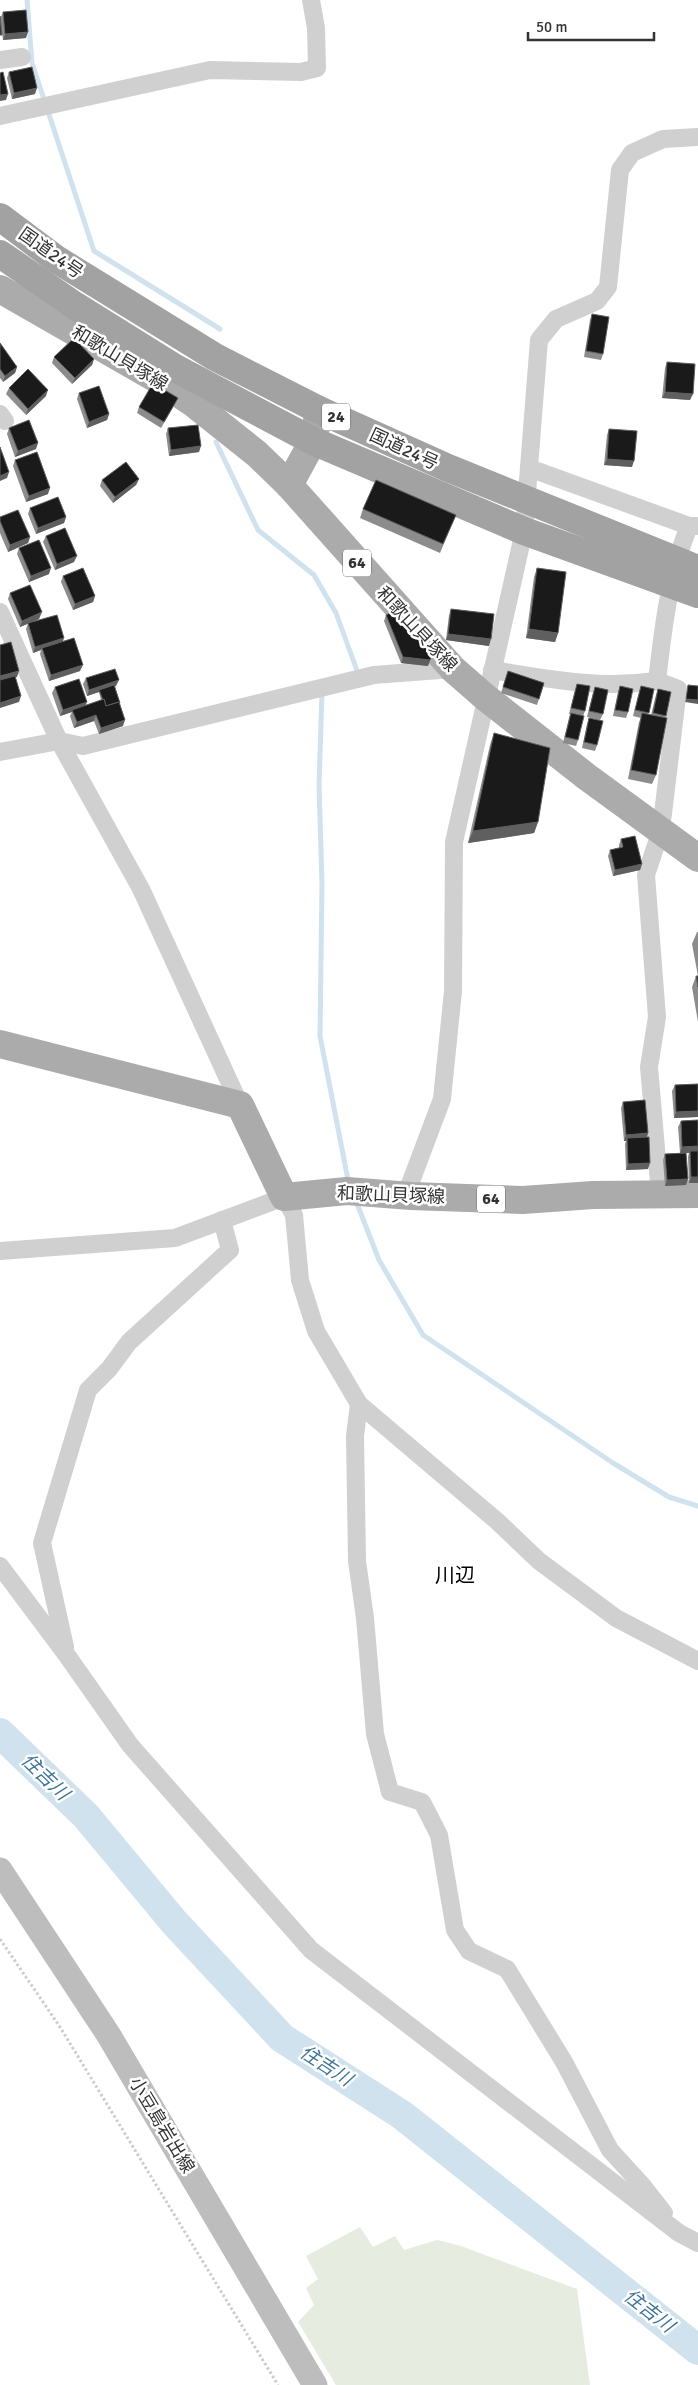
<svg xmlns="http://www.w3.org/2000/svg" width="698" height="2385" font-family="Signika,'Noto Sans JP',sans-serif">
<style>
.green{fill:#e6ecdf}
.lines{fill:none;stroke-linecap:round;stroke-linejoin:round}
.stream{stroke:#cfe2ee;stroke-width:5}
.river{stroke:#cfe2ee;stroke-width:30}
.path{stroke:#cdcdcd;stroke-width:3;stroke-dasharray:2.5 2.5;stroke-linecap:butt}
.minor{stroke:#d0d0d0;stroke-width:18}
.secondary{stroke:#bdbdbd;stroke-width:25}
.primary{stroke:#ababab;stroke-width:28}
.trunk{stroke:#a2a2a2;stroke-width:28}
.wall{fill:#8c8c8c}
.shaded-wall{fill:#5f5f5f}
.building{fill:#1a1a1a;stroke:#5f5f5f}
.labels{text-anchor:middle;dominant-baseline:central;stroke-width:5;stroke-linejoin:round;paint-order:stroke}
.shield{fill:#fff;stroke:#707070;stroke-width:1}
.shield-label{font-size:16px;font-weight:bold;fill:#333}
.street-label{font-size:18px;fill:#333;stroke:#fff}
.water-label{font-size:19px;font-style:italic;fill:#3f7597;stroke:#fff}
.quarter-label{font-size:20px;fill:#000;stroke:#fff}
</style>
<rect width="100%" height="100%" fill="#fff"/>
<!-- green -->
<path class="green" d="M360,2227l13,20 22,-11 9,14 33,-10 24,6 116,43 13,96h-254l-38,-63 16,-17 -8,-17 12,-9 -12,-23z"/>
<g class="lines">
<!-- stream -->
<g class="stream">
<path d="M27,0l5,63 62,188 126,78"/>
<path d="M216,442l42,88 56,45 22,38 23,63"/>
<path d="M324,693h-2l-3,92 3,99 -2,152 28,144"/>
<path d="M356,1201l23,59 44,75 190,128 56,34 29,9"/>
</g>
<!-- river -->
<path class="river" d="M0,1733l86,83 88,106 108,116 120,77 296,235"/>
<!-- path -->
<path class="path" d="M0,1939l60,88 218,358"/>
<!-- minor -->
<g class="minor">
<path d="M0,60l22,-3"/>
<path d="M0,116l210,-46 91,2 16,-4 -1,-40 -5,-28"/>
<path d="M0,414l5,7"/>
<path d="M529,468l160,58"/>
<path d="M0,612l59,129 82,148 99,216"/>
<path d="M492,670c58,9 107,19 165,11"/>
<path d="M0,752l59,-11 24,5 291,-71 79,-6"/>
<path d="M660,1195l-11,-128 8,-50 -11,-142 15,-45 17,-141 -21,-8c6,-52 12,-106 32,-155h9"/>
<path d="M411,1196l-1,-12 32,-85 11,-108 1,-149 70,-311 15,-191 17,-21 41,-18 11,-14 12,-117 12,-17 31,-14 35,-2"/>
<path d="M0,1251l175,-13 109,-41 10,18 6,65 16,51 43,73 138,117 42,40 77,57 82,43"/>
<path d="M359,1404l-4,32 2,125 8,57 10,116 15,58 32,10 17,33 16,95 14,21 38,18 57,93 46,88 32,35 22,28"/>
<path d="M0,1566l66,88 64,91 181,205 368,283 19,10"/>
<path d="M65,1647l-23,-104 46,-153 21,-21 20,-27 101,-92 -8,-30"/>
</g>
<!-- secondary -->
<path class="secondary" d="M0,1870l108,164 207,351"/>
<!-- primary -->
<g class="primary">
<path d="M0,289l157,90 36,24 64,51 32,31 164,184 32,28 102,80 111,81"/>
<path d="M289,485l24,-44 6,-31"/>
<path d="M0,1044l240,61 44,92 63,-6 64,5 112,4 70,-5 105,-1"/>
</g>
<!-- trunk -->
<g class="trunk">
<path d="M0,217l56,42 159,98 104,53 129,58 250,101"/>
<path d="M0,254l74,51 101,63 138,73 211,90 174,63"/>
</g>
</g>
<!-- wall -->
<g class="wall">
<path d="M3,12l23,26 -23,2 -3,-21z"/>
<path d="M9,72l26,22 -23,5 -5,-21z"/>
<path d="M592,314l11,40 -2,6 -17,-3 6,-37z"/>
<path d="M0,343l17,24 -2,6 -12,9 -3,-4z"/>
<path d="M54,357l40,2 -2,6 -20,19 -20,-21z"/>
<path d="M667,362l23,38 -28,-2 3,-30z"/>
<path d="M9,388l37,8 -20,19 -20,-21z"/>
<path d="M79,393l30,21 -2,6 -20,8 -10,-29z"/>
<path d="M178,398l-3,6 -14,24 -24,-15 2,-6z"/>
<path d="M9,428l27,21 -21,8 -8,-23z"/>
<path d="M168,428l31,24 -30,4 -3,-22z"/>
<path d="M609,429l23,38 -28,-2 3,-30z"/>
<path d="M15,460l33,34 -22,8 -13,-36z"/>
<path d="M139,479l-3,6 -23,18 -13,-17 2,-6z"/>
<path d="M30,508l36,9 -2,6 -28,11 -8,-20z"/>
<path d="M363,509l93,6 -16,38 -80,-35z"/>
<path d="M0,517l30,20 -2,6 -20,9 -8,-19z"/>
<path d="M46,536l28,26 -19,8 -12,-28z"/>
<path d="M19,548l30,26 -20,8 -12,-28z"/>
<path d="M537,568l21,65 -3,9 -29,-4 8,-61z"/>
<path d="M63,576l32,20 -2,6 -20,8 -12,-28z"/>
<path d="M10,593l29,26 -19,8 -12,-28z"/>
<path d="M451,609l38,37 -43,-6 3,-25z"/>
<path d="M386,615l42,51 -27,-3 -17,-42z"/>
<path d="M28,623l35,18 17,30 -31,10 -9,-27 1,-4 -8,3 -7,-24z"/>
<path d="M508,671l36,12 -7,22 -36,-12z"/>
<path d="M86,678l30,8h-1l5,18 3,22 -24,8 -5,-13 -20,7 -4,-12 2,-4 -12,4 -8,-23 3,-6 32,15 -2,4 16,-6 -2,-8 -12,4 -4,-12z"/>
<path d="M577,684l8,27 -2,5 -5,24 -2,6 -13,-3 7,-29h-1l6,-24z"/>
<path d="M620,686l8,26 -2,6 -13,-2 5,-24z"/>
<path d="M641,686l13,3 -6,26h3l5,-20 2,-6 13,3 -6,26 -9,57 -4,9 -24,-5 11,-57 2,-4 -8,-2 6,-24z"/>
<path d="M595,687l8,27 -3,6 -13,-3 6,-24z"/>
<path d="M589,718l8,27 -2,6 -13,-3 5,-24z"/>
<path d="M494,733l44,89 -4,11 -66,10 22,-98z"/>
<path d="M621,839l21,25 -2,6 -27,6 -5,-20 2,-6 9,-2v-3z"/>
<path d="M697,932h1v90l-6,-35 4,-11h2l-6,-32z"/>
<path d="M698,1084v33l-24,1 -2,-27 3,-6z"/>
<path d="M623,1102l25,31 -1,4 1,32 -22,1 -1,-26 1,-3h-2l-3,-33z"/>
<path d="M698,1120v63h-9l-1,-26 1,-4h-3v32l-21,1 -2,-26 2,-6 15,-1 -2,-26 3,-6z"/>
</g>
<!-- shaded-wall -->
<g class="shaded-wall">
<path d="M28,32l-2,6 -23,2 2,-6z"/>
<path d="M37,88l-2,6 -23,5 2,-6z"/>
<path d="M8,94l-2,6 -6,1v-6z"/>
<path d="M94,359l-2,6 -20,19 3,-6z"/>
<path d="M17,367l-2,6 -12,9 2,-6z"/>
<path d="M48,390l-2,6 -20,19 2,-6z"/>
<path d="M665,392l28,2 -3,6 -28,-2z"/>
<path d="M109,414l-2,6 -20,8 2,-6z"/>
<path d="M38,443l-2,6 -21,8 3,-6z"/>
<path d="M201,446l-2,6 -30,4 2,-6z"/>
<path d="M607,459l27,2 -2,6 -28,-2z"/>
<path d="M9,472l-2,6 -7,3v-5z"/>
<path d="M139,479l-3,6 -23,18 2,-6z"/>
<path d="M50,488l-2,6 -22,8 3,-6z"/>
<path d="M66,517l-2,6 -28,11 2,-6z"/>
<path d="M30,537l-2,6 -20,9 2,-7z"/>
<path d="M77,556l-3,6 -19,8 2,-6z"/>
<path d="M51,568l-2,6 -20,8 2,-6z"/>
<path d="M95,596l-2,6 -20,8 2,-6z"/>
<path d="M42,612l-3,7 -19,8 2,-6z"/>
<path d="M529,629l29,4 -3,9 -29,-4z"/>
<path d="M448,634l43,5 -2,7 -43,-6z"/>
<path d="M64,638l-2,6 -20,4 -1,2 -8,3 2,-6z"/>
<path d="M434,650l-6,16 -27,-3 2,-6z"/>
<path d="M83,665l-3,6 -31,10 2,-6z"/>
<path d="M19,671l-2,6 -17,4v-5z"/>
<path d="M119,680l-3,6 -16,5 -1,-1v2l-12,4 2,-6z"/>
<path d="M21,696l-2,6 -19,6v-5z"/>
<path d="M686,699l12,1v4l-13,-2z"/>
<path d="M87,702l-3,6 -12,2v2l-12,4 3,-6z"/>
<path d="M96,715l-2,6 -20,7 3,-6z"/>
<path d="M125,720l-2,6 -24,8 2,-6z"/>
<path d="M538,822l-4,11 -66,10 5,-12z"/>
<path d="M642,864l-2,6 -27,6 2,-6z"/>
<path d="M698,1111v6l-24,1 2,-6z"/>
<path d="M648,1133l-2,6 -19,-1 -1,3h-2l2,-6z"/>
<path d="M698,1146v6l-8,-1 -1,2h-9l2,-6z"/>
<path d="M650,1163l-2,6 -22,1 2,-6z"/>
<path d="M691,1177h7v6h-9z"/>
<path d="M688,1179l-2,6 -21,1 2,-6z"/>
</g>
<!-- building -->
<g class="building">
<path d="M26,10l2,22 -23,2 -2,-22z"/>
<path d="M0,16l2,19h-2z"/>
<path d="M32,67l5,21 -23,5 -5,-21z"/>
<path d="M3,72l5,22 -8,1v-22z"/>
<path d="M592,314l17,3 -6,37 -17,-3z"/>
<path d="M74,338l20,21 -19,19 -21,-21z"/>
<path d="M0,343l17,24 -12,9 -5,-7z"/>
<path d="M667,362l28,2 -2,30 -28,-2z"/>
<path d="M28,369l20,21 -20,19 -19,-21z"/>
<path d="M153,383l25,15 -14,24 -25,-15z"/>
<path d="M99,386l10,28 -20,8 -10,-29z"/>
<path d="M29,420l9,23 -20,8 -9,-23z"/>
<path d="M198,425l3,21 -30,4 -3,-22z"/>
<path d="M609,429l28,2 -3,30 -27,-2z"/>
<path d="M0,447l9,25 -9,4z"/>
<path d="M37,452l13,36 -21,8 -14,-36z"/>
<path d="M126,462l13,17 -24,18 -13,-17z"/>
<path d="M376,480l80,35 -13,29 -80,-35z"/>
<path d="M58,497l8,20 -28,11 -8,-20z"/>
<path d="M18,510l12,27 -20,8 -10,-24v-4z"/>
<path d="M65,528l12,28 -20,8 -11,-28z"/>
<path d="M39,540l12,28 -20,8 -12,-28z"/>
<path d="M83,568l12,28 -20,8 -12,-28z"/>
<path d="M537,568l29,4 -8,61 -29,-4z"/>
<path d="M30,585l12,27 -20,9 -12,-28z"/>
<path d="M451,609l43,5 -3,25 -43,-5z"/>
<path d="M396,610l38,40 -4,10 -27,-3 -17,-42z"/>
<path d="M57,615l7,23 -29,9 -7,-24z"/>
<path d="M74,638l9,27 -32,10 -9,-27z"/>
<path d="M11,642l8,29 -19,5v-31z"/>
<path d="M115,669l4,11 -30,10 -3,-12z"/>
<path d="M508,671l36,12 -5,16 -36,-12z"/>
<path d="M15,676l6,20 -21,7v-23z"/>
<path d="M79,679l8,23 -24,8 -8,-23z"/>
<path d="M577,684l13,2 -5,25 -14,-3z"/>
<path d="M114,685l6,18h-1v-1l-13,4 -2,-7 -1,1 -4,-10z"/>
<path d="M688,685l10,1v14l-12,-1z"/>
<path d="M620,686l13,3 -5,23 -13,-2z"/>
<path d="M641,686l13,3 -5,24 -14,-3z"/>
<path d="M595,687l13,3 -5,24 -14,-3z"/>
<path d="M658,689l13,3 -5,24 -13,-3z"/>
<path d="M104,699l2,7 13,-4 6,18 -24,8 -5,-13 -19,7 -5,-12z"/>
<path d="M571,713l13,3 -6,24 -13,-3z"/>
<path d="M642,713l25,5 -11,57 -25,-5z"/>
<path d="M589,718l14,3 -6,24 -13,-3z"/>
<path d="M494,733l56,15 -12,74 -65,9z"/>
<path d="M635,836l7,28 -27,6 -5,-20 13,-3 -2,-8z"/>
<path d="M696,976h2v11z"/>
<path d="M698,1084v27l-22,1 -1,-27z"/>
<path d="M645,1100l3,33 -22,2 -3,-33z"/>
<path d="M698,1120v26l-16,1 -1,-26z"/>
<path d="M649,1137l1,26 -22,1 -1,-26z"/>
<path d="M690,1151h8v26h-7z"/>
<path d="M686,1153l2,26 -21,1 -2,-26z"/>
</g>
<g class="labels">
<!-- shield labels -->
<g class="shield">
<rect x="322" y="403.5" width="28" height="27" rx="4"/>
<rect x="343" y="549.5" width="28" height="27" rx="4"/>
<rect x="477" y="1185.5" width="28" height="27" rx="4"/>
</g>
<g class="shield-label">
<text x="336" y="417">24</text>
<text x="357" y="563">64</text>
<text x="491" y="1199">64</text>
</g>
<!-- street labels -->
<g class="street-label">
<text transform="translate(51 253) rotate(35)">国道24号</text>
<text transform="translate(120 358) rotate(31)">和歌山貝塚線</text>
<text transform="translate(404 449) rotate(25)">国道24号</text>
<text transform="translate(417 629) rotate(47)">和歌山貝塚線</text>
<text transform="translate(391 1195) rotate(2)">和歌山貝塚線</text>
<text transform="translate(162 2125) rotate(59)">小豆島岩出線</text>
</g>
<!-- water labels -->
<g class="water-label">
<text transform="translate(45 1777) rotate(44)">住吉川</text>
<text transform="translate(326 2066) rotate(33)">住吉川</text>
<text transform="translate(649 2311) rotate(38)">住吉川</text>
</g>
<!-- quarter labels -->
<g class="quarter-label">
<text x="455" y="1575">川辺</text>
</g>
</g>
<!-- scale -->
<path d="M528 32v8h126v-8" fill="none" stroke="#333333" stroke-width="2.5"/>
<text x="536" y="32" font-size="15" fill="#333333" stroke="#ffffff" stroke-width="4" paint-order="stroke">50 m</text>
</svg>
